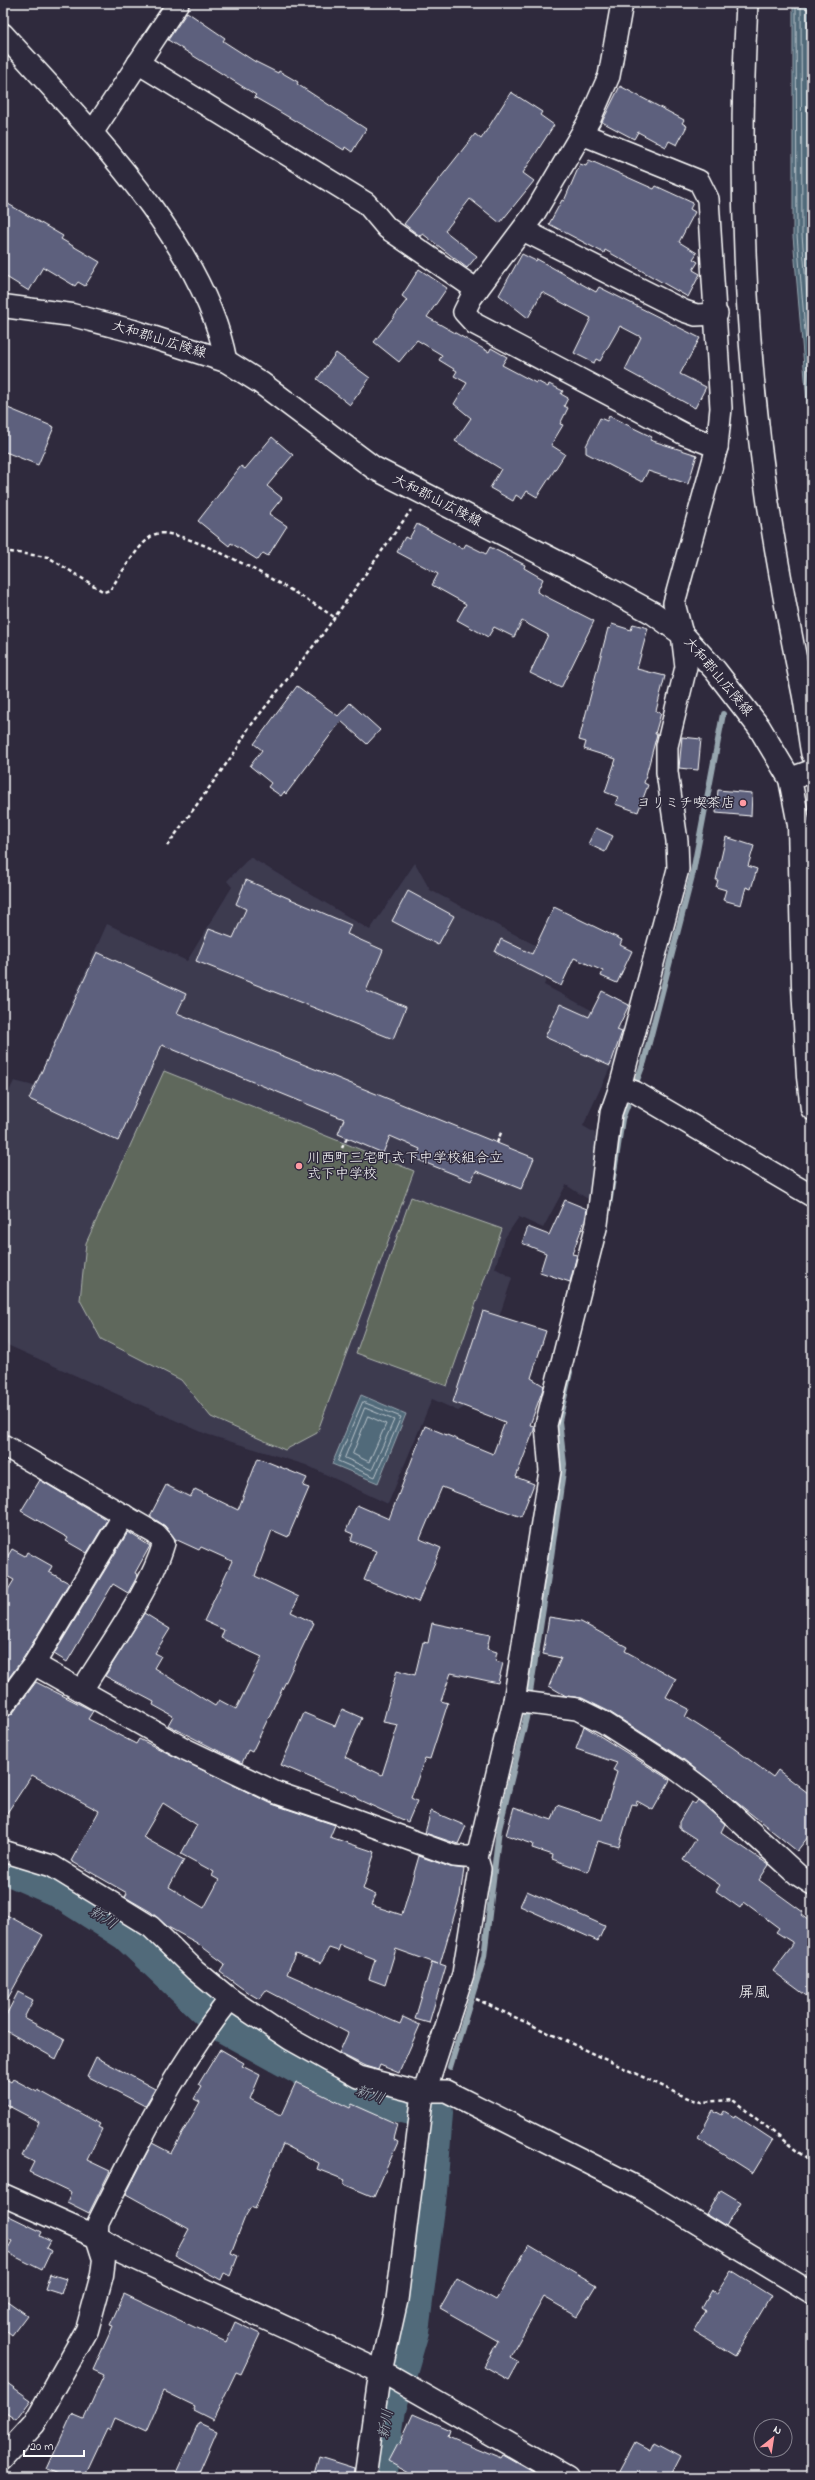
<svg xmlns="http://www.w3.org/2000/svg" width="815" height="2480" font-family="'Indie Flower','Klee One',sans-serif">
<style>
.built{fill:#3d3a50}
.green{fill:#5e685c;stroke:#aeb4ae}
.water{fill:#516a7a;stroke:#97a6af}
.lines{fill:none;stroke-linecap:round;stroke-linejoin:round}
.shore{stroke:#b9c3ca;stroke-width:1}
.stream{stroke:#97a6af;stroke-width:6}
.river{stroke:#516a7a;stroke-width:36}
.building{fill:#5d607d;stroke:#fff;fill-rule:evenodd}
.minor-casing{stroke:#fff;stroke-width:24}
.tertiary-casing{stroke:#fff;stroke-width:25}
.secondary-casing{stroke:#fff;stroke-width:25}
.path{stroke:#fff;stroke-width:2.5;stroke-dasharray:4 3;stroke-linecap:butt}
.minor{stroke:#2f2a3d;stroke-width:21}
.tertiary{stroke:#2f2a3d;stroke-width:22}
.secondary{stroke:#2f2a3d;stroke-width:22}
.poi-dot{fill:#ff9aa2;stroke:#2f2a3d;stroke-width:1.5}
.labels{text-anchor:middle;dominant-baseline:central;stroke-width:3;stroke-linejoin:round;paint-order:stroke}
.street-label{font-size:14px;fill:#fff;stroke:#2f2a3d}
.poi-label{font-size:14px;fill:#fff;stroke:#2f2a3d;text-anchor:end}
.water-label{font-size:15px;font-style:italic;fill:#a8b4bc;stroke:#2f2a3d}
.neighbourhood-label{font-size:15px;fill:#fff;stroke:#2f2a3d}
</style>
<rect width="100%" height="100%" fill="#2f2a3d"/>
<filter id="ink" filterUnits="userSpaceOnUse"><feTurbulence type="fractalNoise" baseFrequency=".025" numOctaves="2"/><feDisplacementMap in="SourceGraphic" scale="8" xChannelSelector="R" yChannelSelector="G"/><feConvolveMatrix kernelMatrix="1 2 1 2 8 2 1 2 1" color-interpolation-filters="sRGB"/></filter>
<g filter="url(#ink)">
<!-- built -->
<path class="built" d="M250,857l120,73 45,-67 15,27 126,66 -12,29 85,45 -12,33 -8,7 -26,56 12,7 3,15 -7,53 -25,-16 -23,43 -24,-11 -15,22 -9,29 17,10 -42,126 -12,7 -26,-12 -44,105 -82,-39 -100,-31 -203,-91v-239l11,-23 20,5 73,-162 80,37 45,-74 -5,-6z"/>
<!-- green -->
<g class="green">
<path d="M164,1071l250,100 -97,262 -32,17 -74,-33 -30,-37 -80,-41 -21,-39 6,-57z"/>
<path d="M411,1197l91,32 -55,157 -91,-33z"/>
</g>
<!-- water -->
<g class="water">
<path d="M793,3h19v435l-4,-24 -15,-178z"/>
<path d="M361,1395l45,19 -28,69 -46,-19z"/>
</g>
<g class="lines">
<!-- shore -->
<g class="shore">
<path d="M796,3l1,232 15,180"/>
<path d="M801,3l1,232 10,122"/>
<path d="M807,3l1,232 4,49"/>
<path d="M363,1402l38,15 -26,60 -37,-16z"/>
<path d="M365,1408l29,12 -22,50 -27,-12z"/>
<path d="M368,1416l18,8 -17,38 -16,-8z"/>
</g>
<!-- stream -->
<g class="stream">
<path d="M609,1205l13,-86 22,-57 49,-190 30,-158"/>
<path d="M450,2067l34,-110 15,-128 27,-111 25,-161 13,-93 -5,-43 11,-49"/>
<path d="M435,2113l3,-8"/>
</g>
<!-- river -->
<path class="river" d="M3,1865l55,24 69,44 97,92 85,47 67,26 59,15 -6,79 -18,139 -23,78 -10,68"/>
</g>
<!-- building -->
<g class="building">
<path d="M187,12l38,26 -2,3 31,20 24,12 1,-2 19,11 -1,2 69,45 -14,23 -7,-5 -1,3 -69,-41 -21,-12 2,-2 -88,-55z"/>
<path d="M620,86l64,34 -2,3 5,3 -10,19 -8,-4 -3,6 -28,-15 -4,7 -32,-17z"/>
<path d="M511,92l31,20 -2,3 14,10 -31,48 11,8 -34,42 -30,-24 -25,32 32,25 -10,12 -44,-34 -3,2 -16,-12 71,-90 6,5z"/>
<path d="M589,160l65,29 2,-3 37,17 -3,6 5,3 -16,30 18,11 -4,6 5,3 -5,8 7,4 -12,23 -83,-47 -1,3 -55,-29 13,-24 2,1 16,-37 6,2z"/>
<path d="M3,201l60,35 -2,3 39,23 -15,24 -7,-4 -3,4 -32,-19 -14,24 -26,-16z"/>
<path d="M522,254l14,7 1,-2 59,33 3,-5 101,51 -20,36 26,13 -11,21 -70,-38 16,-33 -21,-11 -20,35 -4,-2 -2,4 -20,-10 17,-35 -49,-26 -14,26 -29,-23z"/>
<path d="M419,269l28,19 -20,29 62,35 2,-4 16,9 -5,8 34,18 1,-2 11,6 1,-3 14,7 -2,3 7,4 -4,8 4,2 -8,16 3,1 -12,20 14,9 -28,43 -10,-6 -5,8 -6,-4 -3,6 -23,-13 11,-19 -46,-28 16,-23 -17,-14 13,-21 -13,-7 3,-5 -18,-11 3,-5 -25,-15 -18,22 -25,-20 33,-42 -5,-4z"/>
<path d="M336,353l34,25 -20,27 -33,-26z"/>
<path d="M3,406l51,21 -16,38 -35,-14z"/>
<path d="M609,416l43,21 -2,3 47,15 -9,29 -40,-13 -6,11 -56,-29v-7l14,-28 7,3z"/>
<path d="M272,437l21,18 -26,31 15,12 -13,16 18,12 -19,30 -5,-3 -5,7 -27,-17 -2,3 -31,-25 43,-55 4,3z"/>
<path d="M417,524l46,25 3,-5 20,10 4,-7 35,18 -1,3 19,11 -6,13 57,29 -33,67 -31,-15 18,-38 -26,-14 -8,16 -20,-10 -6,10 -31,-17 9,-16 -34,-19 6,-11 -41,-22 8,-15 4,2z"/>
<path d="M612,624l19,6 2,-6 15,4 -11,41 28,7 -9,35 5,2 -6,21h2l-13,49 4,2 -10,27 -23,-8 3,-7 -13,-5 11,-33 -32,-10 2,-7 -7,-2 29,-112 2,1z"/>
<path d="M297,686l41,30 12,-13 30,27 -13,14 -26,-23 -55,73 -2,-2 -3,4 -13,-9 3,-4 -21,-17 12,-16 -8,-6z"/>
<path d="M682,737l19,2 -3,31 -19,-2z"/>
<path d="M718,790l34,3 -1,23 -35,-3z"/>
<path d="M596,828l17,8 -8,16 -17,-8z"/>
<path d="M726,837l28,9 -6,20 9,3 -6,20 -5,-2 -5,18 -18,-5 3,-10 -10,-3 2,-7h-2z"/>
<path d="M246,880l105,45 -4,9 36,16 -17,41 40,16 -13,32 -197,-78 13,-32 24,9 13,-29 -10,-5z"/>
<path d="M408,891l46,25 -16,29 -46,-24z"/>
<path d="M554,907l68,33 -2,5 12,6 -15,32 -16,-7 2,-5 -29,-13 -13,28 -66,-34 6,-13 31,15z"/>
<path d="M97,952l89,42 -9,19 357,145 -13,31 -45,-18 -5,10 -55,-22 4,-10 -30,-13 -7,17 -45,-19 6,-15 -182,-74 -44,96 -89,-42z"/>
<path d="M602,991l27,14 -12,25 5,2 -12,34 -65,-29 15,-33 29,13z"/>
<path d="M565,1200l22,9 -2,11 -13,34 5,1 -7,27 -30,-10 6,-19 -24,-10 6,-16 21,8z"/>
<path d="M483,1311l63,20 -15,47 13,8 -14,39 4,1v4l-18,47 18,7 -13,33 -79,-30 -22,52 21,9 -23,54 -54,-22 12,-29 -25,-10 2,-7 -7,-3 11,-26 32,14 36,-93 68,28 12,-32 -52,-20z"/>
<path d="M258,1458l49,20 -4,8 6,2 -21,49 -16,-7 -17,46 44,21 -8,15 23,11 -62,129 -4,-2 -6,13 -74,-38 5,-9 -20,-11 1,-3 -49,-26 39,-63 26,16 -15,24 6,3 -7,12 61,38 4,-6 17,9 26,-52 -41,-19 3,-8 -20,-9 28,-60 -31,-14 -2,3 -24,-11 -10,-13 -15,-10 16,-31 24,12 5,-8 43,21z"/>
<path d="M40,1480l67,40 -20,33 -21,-12 2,-3 -47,-27z"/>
<path d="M128,1532l22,14 -15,27 3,2 -10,18 -15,-9 -46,78 -13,-8z"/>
<path d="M12,1549l13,7 2,-4 25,14 -3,6 20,11 -45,74 -21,29v-88l11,-18 -11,-6v-10z"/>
<path d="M549,1617l32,5 46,25 -2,4 51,28 -10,18 23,12 -4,8 47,30 41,30 5,-7 34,26v36l-15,19 -114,-92 -75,-48 -26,-13 -16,-2 -17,-10 12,-28 -18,-4z"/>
<path d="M432,1623l58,12 -3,14 10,3 -2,9 8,2 -5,20 -47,-10 -10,28 7,2 -18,56 -5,-1 -14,40 6,3 -9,21 -51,-23v-2l-76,-32 23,-52 31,13 7,-17 20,9 -17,39 37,18 16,-50 -15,-3 14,-52 18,5 8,-33 5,1z"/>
<path d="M36,1682l57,29 -5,8 48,25 3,-5 133,65 63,21 -5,12 45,15 -12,37 13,6 -5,10 31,10 17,-59 31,11 14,2 -4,27 -20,68 6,2 -17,57 -14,-4 17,-57 6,2 -42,-15 -11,36 -16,-6 6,-20 -35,-14 -2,6 -9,-3 -8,15 -26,-9 -8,20 113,50 3,-7 17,8 -21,48 -19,-8 -2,5 -13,-4 -26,-13 9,-20 -82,-43 -7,9 -12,-7 -27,-20 5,-8 -28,-21 -29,-16 -17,-15 -26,-15 2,-4 -56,-32 28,-50 -67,-36 -29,44v-100l10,-6zM163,1803l34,22 -16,29 33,18 -2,4 7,4 -15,28 -35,-21 15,-27 -41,-23z"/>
<path d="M584,1726l86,54 -17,30 -16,-9 -1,4 -4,-1 -13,43 -21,-6 -10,31 -36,-13 1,-4 -21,-7 1,-4 -27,-9 8,-28 38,13 5,-15 45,15 15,-48 -4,-2 4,-7 -41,-14z"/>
<path d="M698,1800l27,24 -4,8 48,33 -10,15 44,32 -2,3 11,8v77l-39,-29 19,-25v-4l-16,-10 3,-4 -35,-26 -4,6 -24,-17 4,-6 -37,-25 13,-21 -17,-11v-6l12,-20 4,2z"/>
<path d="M431,1811l35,15 -8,18 -33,-11z"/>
<path d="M527,1891l78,35 -7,15 -78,-35z"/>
<path d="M3,1913l40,22 -40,72z"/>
<path d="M18,1992l15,8 -9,18 41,22 -9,19 -53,-30v-8z"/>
<path d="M220,2049l24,14 -2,3 18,9 -10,24 31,16 15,-33 54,26 2,-4 45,20 -4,15 5,3 -24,55 -31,-13 2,-4 -28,-11 2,-6 -36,-19 -28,65 -4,-2 -6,10 -14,36 7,3 -8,20 -6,-3 -3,7 -46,-25 14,-26 -63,-35 26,-51 19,10 29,-51 -6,-3 7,-12 -3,-2z"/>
<path d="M96,2057l59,32 -10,17 -58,-30z"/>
<path d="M3,2077l8,5 2,-3 24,13 1,-2 62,34 -2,3 4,2 -15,31 23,11 -21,42 -22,-11 4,-10 -42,-20 5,-10 -12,-6 17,-34 -36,-19z"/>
<path d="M713,2110l9,5 2,-4 10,6 1,-2 38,25 -20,33 -55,-35z"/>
<path d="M721,2190l20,12 -15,25 -19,-12z"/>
<path d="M3,2213l39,19 -2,4 10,5 -4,7 5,3 -9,19 -36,-18 6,-11 -9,-5z"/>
<path d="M529,2245l67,40 -19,31 -33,-19 -34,60 9,5 -10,18 -25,-14 14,-25 -58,-33 17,-30 39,22z"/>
<path d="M731,2271l40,25 -36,60 -41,-25 12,-20 -4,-3 10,-18 5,3z"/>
<path d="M50,2274l16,5 -5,15 -16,-5z"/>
<path d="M124,2294l102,48 9,-20 25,12 -19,40 -5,-2 -23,48 -20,-10 2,-4 -31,-15 -18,41 -31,-14 -5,12 -3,-2 -23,49h-19l-18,-8 25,-55 12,5 20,-44 -11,-5 20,-44 -3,-1z"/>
<path d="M3,2298l24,17 -15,20 -9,-7z"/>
<path d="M3,2380l28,20 -15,20 -13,-9z"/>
<path d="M413,2414l37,16 -2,6 53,22 2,-3 39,22h-125l-29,-16 9,-17 2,1z"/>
<path d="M199,2423l18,8 -20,46h-23z"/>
<path d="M636,2442l15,8 4,-8 26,14 -11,21h-53z"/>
<path d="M319,2457l35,11 -1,9h-40z"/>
</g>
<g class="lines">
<!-- minor casing -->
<g class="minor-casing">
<g id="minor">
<path d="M622,3l-13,73 -19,43 -56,95 -63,84 -7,14 11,12 209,110 33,13"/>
<path d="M747,3c-9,166 -3,336 21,500 10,64 22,128 35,191 4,20 5,40 9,60"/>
<path d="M3,34c79,88 201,208 223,327"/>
<path d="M138,63l228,140 21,25 90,62"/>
<path d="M92,133l86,-130"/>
<path d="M523,230l161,81 12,4 21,-1"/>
<path d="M620,1087l15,5 177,104"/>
<path d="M3,1445l153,89 8,9c-14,48 -56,104 -82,147"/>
<path d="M34,1664l151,85 92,44 60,20 117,43 23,2"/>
<path d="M514,1701l63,8 26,13 73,47 36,27 86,79 14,9"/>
<path d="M3,1706l31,-42 90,-149"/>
<path d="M3,1851l49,15 99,61 44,43 35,29 60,40 68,38 55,14h33l198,100 168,102"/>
<path d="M97,2237l1,-14c39,-78 78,-156 132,-224"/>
<path d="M365,2477l13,-92 19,-85 25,-199 41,-127 17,-105 -3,-11 37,-157 36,-230 -4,-46 51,-201 14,-111 9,-26 58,-218 -1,-28 -10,-69v-26l19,-79 -4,-33 -8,-31 43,-156 4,-39 -13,-209 -9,-18 -117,-47"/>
</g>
</g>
<!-- tertiary casing -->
<g class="tertiary-casing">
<g id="tertiary">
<path d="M3,2195l94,42 23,14 272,126 175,100"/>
<path d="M3,2458l31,-34 53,-94 15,-55 2,-16 -7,-22"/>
</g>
</g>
<!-- secondary casing -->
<g class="secondary-casing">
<g id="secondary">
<path d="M3,306l69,9 61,16 93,30 35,22 113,85 209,107 70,38 29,21 33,36 44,57 31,52 9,46 4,161 5,91 4,32"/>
<path d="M790,779l22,-8"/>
</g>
</g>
<!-- path -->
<g class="path">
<path d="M3,551l45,6 56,35 6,-2c9,-13 32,-52 46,-56 28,-9 151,64 178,83"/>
<path d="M167,846l70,-97 11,-20 74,-94 89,-125"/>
<path d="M497,1143l5,-13"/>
<path d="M342,1148l5,-10"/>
<path d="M476,1999l214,100 11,3 32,-2 79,63"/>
</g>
<!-- minor -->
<use href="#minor" class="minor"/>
<!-- tertiary -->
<use href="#tertiary" class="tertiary"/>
<!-- secondary -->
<use href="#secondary" class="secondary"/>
</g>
</g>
<!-- markers -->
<g class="poi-dot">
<circle cx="743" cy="803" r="4"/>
<circle cx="299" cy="1166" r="4"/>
</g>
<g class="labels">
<!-- street labels -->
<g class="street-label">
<text transform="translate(159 340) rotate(17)">大和郡山広陵線</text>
<text transform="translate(437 501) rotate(27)">大和郡山広陵線</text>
<text transform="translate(718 677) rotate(50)">大和郡山広陵線</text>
</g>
<!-- poi labels -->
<g class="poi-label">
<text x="735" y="803">ヨリミチ喫茶店</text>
<text x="307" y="1158" text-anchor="start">川西町三宅町式下中学校組合立<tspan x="307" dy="16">式下中学校</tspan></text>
</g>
<!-- water labels -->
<g class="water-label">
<text transform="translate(103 1918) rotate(33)">新川</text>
<text transform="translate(370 2095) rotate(19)">新川</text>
<text transform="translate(386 2424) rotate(-80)">新川</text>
</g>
<!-- neighbourhood labels -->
<g class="neighbourhood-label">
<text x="754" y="1993">屏風</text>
</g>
</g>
<!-- margin -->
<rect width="815" height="2480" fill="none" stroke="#2f2a3d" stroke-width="16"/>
<rect x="8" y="8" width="799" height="2464" fill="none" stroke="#fff" stroke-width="1.5" filter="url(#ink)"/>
<!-- north arrow -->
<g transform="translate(773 2438) rotate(30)"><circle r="19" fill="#2f2a3d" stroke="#827f8b"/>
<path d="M0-3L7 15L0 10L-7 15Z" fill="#ff9aa2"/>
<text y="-6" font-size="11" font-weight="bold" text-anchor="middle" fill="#ffffff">N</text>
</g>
<!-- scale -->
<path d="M24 2450v6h60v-6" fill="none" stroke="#ffffff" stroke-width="2"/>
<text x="30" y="2450" font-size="12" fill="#ffffff" stroke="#2f2a3d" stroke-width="3" paint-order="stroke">20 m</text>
</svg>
